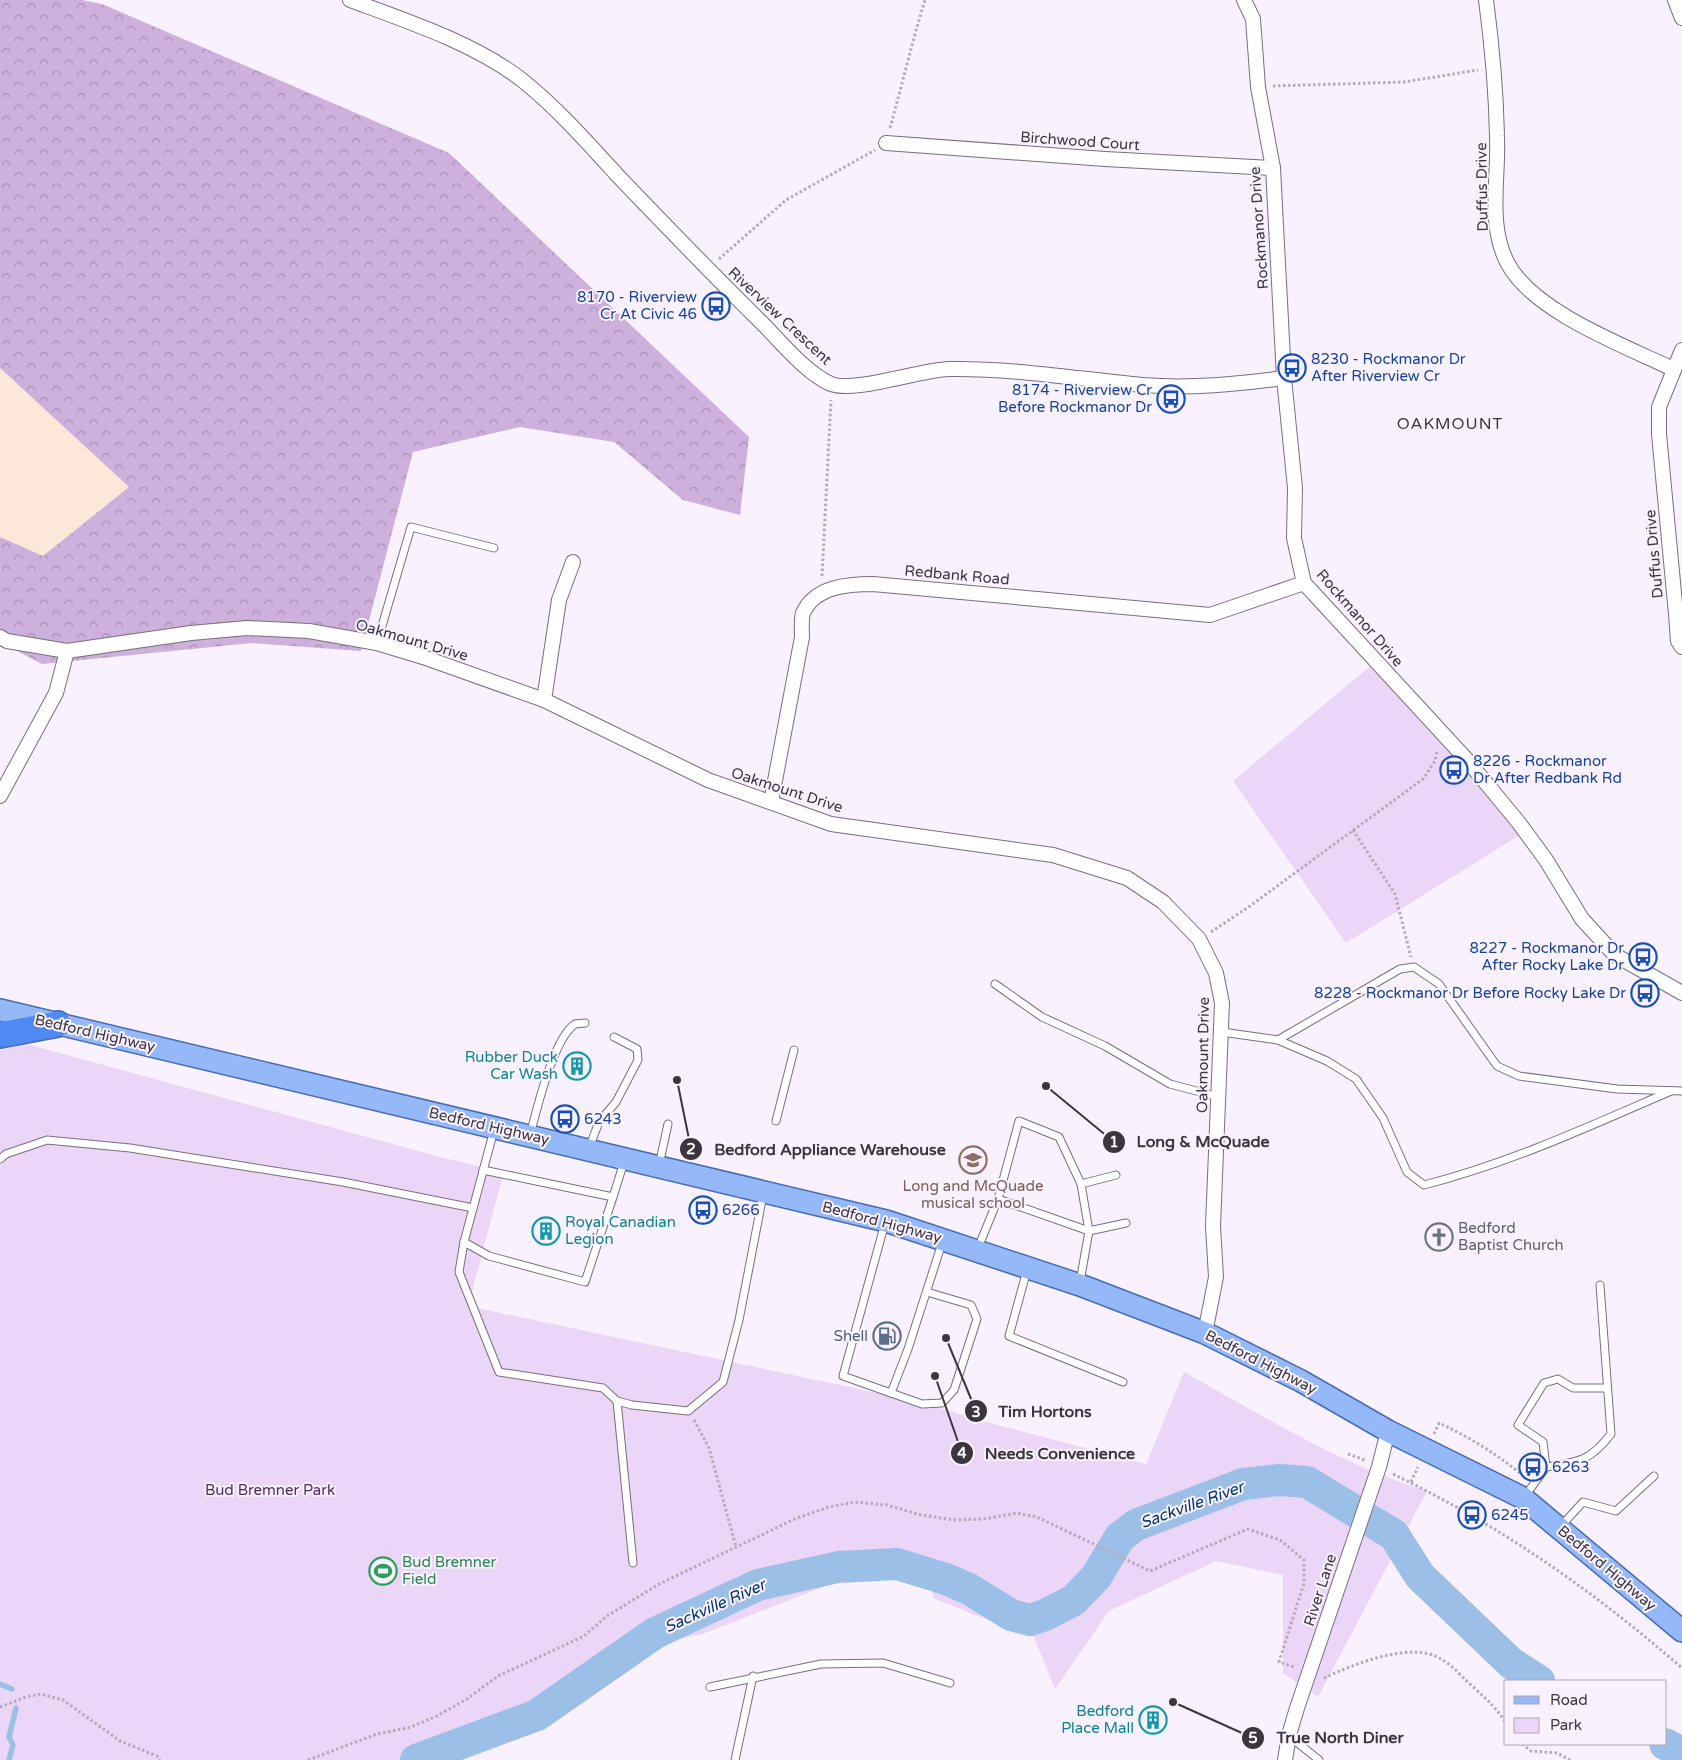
<svg xmlns="http://www.w3.org/2000/svg" width="1682" height="1760" font-family="'Varela Round',sans-serif">
<style>
.industrial{fill:#fce7d8}
.green{fill:#ecd6f7}
.forest{fill:url(#forest-crowns)}
.lines{fill:none;stroke-linecap:round;stroke-linejoin:round}
.stream{stroke:#9cbfe7;stroke-width:5.5}
.river{stroke:#9cbfe7;stroke-width:32}
.lane-casing{stroke:#786e7c;stroke-width:9}
.street-casing{stroke:#786e7c;stroke-width:16}
.primary-casing{stroke:#476cb4;stroke-width:24}
.highway-casing{stroke:#476cb4;stroke-width:28}
.path{stroke:#b3abb7;stroke-width:3;stroke-dasharray:2.5 2.5;stroke-linecap:butt}
.lane{stroke:#fff;stroke-width:7}
.street{stroke:#fff;stroke-width:14}
.primary{stroke:#95b8f8;stroke-width:21}
.highway{stroke:#4e89f4;stroke-width:25}
.labels{text-anchor:middle;dominant-baseline:central;stroke-width:4;stroke-linejoin:round;paint-order:stroke}
.street-label{font-size:15px;fill:#3b363d;stroke:#faf1ff}
.transit-label{font-size:15px;fill:#164399;stroke:#faf1ff;text-anchor:start}
.culture-label{font-size:15px;fill:#0d838f;stroke:#faf1ff;text-anchor:end}
.education-label{font-size:15px;fill:#785e54;stroke:#faf1ff}
.worship-label{font-size:15px;fill:#5b616d;stroke:#faf1ff;text-anchor:start}
.service-label{font-size:15px;fill:#4e5e75;stroke:#faf1ff;text-anchor:end}
.park-label{font-size:15px;fill:#512c61;stroke:#faf1ff}
.leisure-label{font-size:15px;fill:#27864d;stroke:#faf1ff;text-anchor:start}
.neighbourhood-label{font-size:16px;letter-spacing:1px;fill:#3b363d;stroke:#faf1ff}
.water-label{font-size:16px;font-style:italic;fill:#023767;stroke:#faf1ff}
.leader{fill:none;stroke:#3b363d;stroke-width:2}
.callout-dot{fill:#3b363d;stroke:#faf1ff;stroke-width:2}
.mark-label{font-size:15px;text-anchor:middle;font-weight:bold;fill:#fff}
.callout-label{font-size:16px;text-anchor:middle;font-weight:bold;fill:#3b363d;stroke:#faf1ff;stroke-width:4;stroke-linejoin:round;paint-order:stroke}
</style>
<defs>
<pattern id="forest-crowns" width="20" height="18" patternUnits="userSpaceOnUse" patternTransform="scale(1.25)"><rect width="20" height="18" fill="#ceb0dc"/><path d="M2 6a3 3 0 1 1 6 0M12 15a3 3 0 1 1 6 0" fill="none" stroke="#a890b4"/></pattern>
</defs>
<rect width="100%" height="100%" fill="#faf1ff"/>
<!-- industrial -->
<path class="industrial" d="M0,368l129,119 -86,69 -43,-19z"/>
<!-- green -->
<g class="green">
<path d="M1375,662l93,106 52,67 -174,108 -113,-162z"/>
<path d="M27,1044l413,113 64,15 -36,134 452,96 55,17 171,45 38,-92c79,44 156,92 243,119l-109,206 -35,-24v-98l-67,-14 -107,50 -54,78 -22,-54 -40,-13 -60,-24 -4,-27 -29,-1 -59,10 -141,55 -61,11 -67,48 -145,66h-427v-710z"/>
</g>
<!-- forest -->
<path class="forest" d="M0,0h82l20,4 347,149 300,284 -9,78 -57,-15 -69,-58 -94,-15 -107,25 -52,199 -109,-8 -210,21 -42,-22v-105l43,19 86,-69 -129,-119z"/>
<g class="lines">
<!-- stream -->
<g class="stream">
<path d="M0,1684l12,5"/>
<path d="M9,1760l4,-15 -4,-8 7,-29"/>
</g>
<!-- river -->
<g class="river">
<path d="M1665,1744l17,9"/>
<path d="M416,1760l121,-45 118,-82 103,-48 80,-18 59,-3 49,15 23,10 42,26 19,5 15,-5 29,-15 22,-23 24,-40 16,-12 107,-41 36,-4 28,2 87,53 26,41 91,87 28,18"/>
</g>
<!-- lane casing -->
<g class="lane-casing">
<g id="lane">
<path d="M377,643l34,-116 83,21"/>
<path d="M995,984l47,33 63,29 65,38 49,13"/>
<path d="M1222,1032l56,8 49,21 29,18 27,39 24,54 17,13c86,-22 166,-59 247,-94"/>
<path d="M1278,1040l122,-71 14,-2 25,17 58,82 22,10 98,13 65,2"/>
<path d="M776,1121l18,-71"/>
<path d="M494,1130l-30,112 -5,30 40,100 104,16 14,13 15,4 56,6 35,-29 16,-62 24,-125"/>
<path d="M530,1135c7,-26 23,-96 45,-111l10,-1"/>
<path d="M589,1148l10,-26 17,-20 22,-42 -1,-11 -23,-12"/>
<path d="M0,1159l6,-5 41,-14 83,8 213,34 130,26"/>
<path d="M659,1165l9,-41"/>
<path d="M483,1170l130,27 11,-35"/>
<path d="M1081,1184l35,-9"/>
<path d="M998,1199l91,32 37,-8"/>
<path d="M885,1223l-42,153 48,17 17,-44 34,-106"/>
<path d="M464,1242l25,14 96,26 28,-85"/>
<path d="M978,1248l20,-49 21,-78 40,16 22,47 8,47 -9,51"/>
<path d="M1027,1270l-18,66 114,46"/>
<path d="M891,1393l31,11 20,-1 12,-13 23,-71 -6,-14 -44,-13"/>
<path d="M617,1401l16,162"/>
<path d="M1546,1467l-3,-25 -25,-17 26,-42 14,-4 15,9h34"/>
<path d="M1525,1496l21,-29c33,-5 44,-6 65,-33l-11,-149"/>
<path d="M1561,1526l22,-24 33,9 38,-35"/>
<path d="M710,1687l111,-23 62,-1 67,20"/>
<path d="M1289,1736l30,24"/>
<path d="M735,1760l18,-84"/>
</g>
</g>
<!-- street casing -->
<g class="street-casing">
<g id="street">
<path d="M350,0c57,21 124,43 172,80 35,28 66,63 96,96 48,50 95,99 144,147 19,19 45,51 69,61 24,9 88,-14 118,-15 65,-1 129,10 194,16 47,4 95,-1 141,-7"/>
<path d="M1244,0l9,19 5,68 15,81 11,210 11,110 -1,50 10,45 163,177 52,63 27,37 36,59 33,36 67,38"/>
<path d="M1486,0c6,45 10,91 11,136 2,43 -10,89 11,128 26,48 117,82 165,105"/>
<path d="M1675,0l7,18"/>
<path d="M886,143l219,16 168,9"/>
<path d="M1682,350l-23,57v27l17,180 2,27 4,6"/>
<path d="M0,637l7,4 60,10 124,-18 56,-5 62,3 68,12 46,14 121,43 164,80 123,44 222,31 74,23 36,24 36,37 17,34 6,30 -9,223 3,51 -11,56"/>
<path d="M544,700l15,-100 14,-38"/>
<path d="M0,796l56,-103 11,-42"/>
<path d="M771,802l31,-165c0,-7 -1,-18 1,-24 12,-27 46,-29 70,-29l337,31 94,-32"/>
<path d="M1285,1760l4,-25 8,-27 82,-241 9,-36"/>
</g>
</g>
<!-- primary casing -->
<g class="primary-casing">
<path id="primary" d="M0,1010l886,211 194,64 125,48 96,48 87,50 135,67 159,133"/>
</g>
<!-- highway casing -->
<g class="highway-casing">
<path id="highway" d="M0,1035l58,-11"/>
</g>
<!-- path -->
<g class="path">
<path d="M1273,86l131,-4 74,-12"/>
<path d="M890,128c12,-43 22,-86 35,-128"/>
<path d="M719,259l67,-59 89,-50"/>
<path d="M822,576l9,-176"/>
<path d="M1353,830l42,64 16,63"/>
<path d="M1211,932l39,-26 173,-127 12,-18 2,-10"/>
<path d="M694,1420l15,28 27,99"/>
<path d="M1434,1434l5,-11c30,14 56,30 82,51"/>
<path d="M1348,1454l17,6"/>
<path d="M1393,1474c109,53 198,115 289,194"/>
<path d="M1411,1482l7,-15"/>
<path d="M1324,1678c28,-13 88,-38 117,-19 11,6 20,17 29,25 14,13 26,23 36,39"/>
<path d="M0,1707l26,-10 15,-3 22,6 57,41 37,15 3,4"/>
<path d="M1522,1744l9,7 26,2 13,7"/>
<path d="M308,1760l69,-26 34,-7 26,-11 30,-17 31,-23 86,-40 23,-20 52,-32 138,-66 32,-11 25,-5 33,3 34,10 33,5 30,-1 33,-6 20,4 113,54 98,-42 32,11 24,20v23l-25,79 15,5"/>
</g>
<!-- lane -->
<use href="#lane" class="lane"/>
<!-- street -->
<use href="#street" class="street"/>
<!-- primary -->
<use href="#primary" class="primary"/>
<!-- highway -->
<use href="#highway" class="highway"/>
</g>
<!-- icons -->
<defs>
<g id="bus-ring" transform="scale(1.4375)"><circle r="9.5" fill="#faf1ff" stroke="#1a4fb4" stroke-width="1.5"/><path d="M-5-6H5V4H4V6H2V4H-2V6H-4V4H-5ZM-3.5-4V0h7V-4ZM-3.5 1.2v1.5H-2V1.2ZM2 1.2v1.5H3.5V1.2Z" fill="#1a4fb4"/></g>
<g id="building-ring" transform="scale(1.4375)"><circle r="9.5" fill="#faf1ff" stroke="#0f9aa8" stroke-width="1.5"/><path d="M-4-6H4V6H1V3H-1V6H-4ZM-2.5-4.3h1.7v1.8h-1.7ZM.8-4.3h1.7v1.8H.8ZM-2.5-1h1.7V.8h-1.7ZM.8-1h1.7V.8H.8Z" fill="#0f9aa8"/></g>
<g id="school-ring" transform="scale(1.4375)"><circle r="9.5" fill="#faf1ff" stroke="#8d6e63" stroke-width="1.5"/><path d="M0-5L7-2L0 1L-7-2ZM-4 1L0 2.5L4 1V4Q0 6-4 4Z" fill="#8d6e63"/></g>
<g id="church-ring" transform="scale(1.4375)"><circle r="9.5" fill="#faf1ff" stroke="#6b7280" stroke-width="1.5"/><path d="M-1.2-6h2.4v3.5h3.3v2.4h-3.3V6h-2.4V-.1h-3.3v-2.4h3.3Z" fill="#6b7280"/></g>
<g id="fuel-ring" transform="scale(1.4375)"><circle r="9.5" fill="#faf1ff" stroke="#5c6f8a" stroke-width="1.5"/><path d="M-5.5-6h7V0h2V4h1.3V-2.5L3-4.5l.8-.8L6-3V5H2.5V1h-1V6h-7ZM-4.2-4.7v3.2H.2V-4.7Z" fill="#5c6f8a"/></g>
<g id="stadium-ring" transform="scale(1.4375)"><circle r="9.5" fill="#faf1ff" stroke="#2e9e5b" stroke-width="1.5"/><path d="M0-5a6.5 5 0 1 0 0 10a6.5 5 0 1 0 0-10ZM-3.5-1.8h7v3.6h-7Z" fill="#2e9e5b"/></g>
</defs>
<g fill-rule="evenodd">
<use href="#bus-ring" x="716" y="306"/>
<use href="#bus-ring" x="1292" y="368"/>
<use href="#bus-ring" x="1171" y="399"/>
<use href="#bus-ring" x="1454" y="770"/>
<use href="#bus-ring" x="1643" y="957"/>
<use href="#bus-ring" x="1645" y="993"/>
<use href="#building-ring" x="577" y="1066"/>
<use href="#bus-ring" x="565" y="1119"/>
<use href="#school-ring" x="973" y="1160"/>
<use href="#bus-ring" x="703" y="1210"/>
<use href="#building-ring" x="546" y="1231"/>
<use href="#church-ring" x="1439" y="1237"/>
<use href="#fuel-ring" x="887" y="1336"/>
<use href="#bus-ring" x="1533" y="1467"/>
<use href="#bus-ring" x="1472" y="1515"/>
<use href="#stadium-ring" x="383" y="1571"/>
<use href="#building-ring" x="1153" y="1720"/>
</g>
<g class="labels">
<!-- street labels -->
<g class="street-label">
<text transform="translate(1080 141) rotate(4)">Birchwood Court</text>
<text transform="translate(1482 187) rotate(-91)">Duffus Drive</text>
<text transform="translate(1259 228) rotate(-94)">Rockmanor Drive</text>
<text transform="translate(780 316) rotate(43)">Riverview Crescent</text>
<text transform="translate(1654 554) rotate(-95)">Duffus Drive</text>
<text transform="translate(957 575) rotate(5)">Redbank Road</text>
<text transform="translate(1360 618) rotate(49)">Rockmanor Drive</text>
<text transform="translate(412 640) rotate(16)">Oakmount Drive</text>
<text transform="translate(787 790) rotate(18)">Oakmount Drive</text>
<text transform="translate(95 1033) rotate(13)">Bedford Highway</text>
<text transform="translate(1203 1055) rotate(-89)">Oakmount Drive</text>
<text transform="translate(489 1126) rotate(13)">Bedford Highway</text>
<text transform="translate(882 1222) rotate(15)">Bedford Highway</text>
<text transform="translate(1261 1362) rotate(27)">Bedford Highway</text>
<text transform="translate(1607 1568) rotate(40)">Bedford Highway</text>
<text transform="translate(1320 1590) rotate(-72)">River Lane</text>
</g>
<!-- transit labels -->
<g class="transit-label">
<text x="697" y="297" text-anchor="end">8170 - Riverview<tspan x="697" dy="17">Cr At Civic 46</tspan></text>
<text x="1311" y="359">8230 - Rockmanor Dr<tspan x="1311" dy="17">After Riverview Cr</tspan></text>
<text x="1152" y="390" text-anchor="end">8174 - Riverview Cr<tspan x="1152" dy="17">Before Rockmanor Dr</tspan></text>
<text x="1473" y="761">8226 - Rockmanor<tspan x="1473" dy="17">Dr After Redbank Rd</tspan></text>
<text x="1624" y="948" text-anchor="end">8227 - Rockmanor Dr<tspan x="1624" dy="17">After Rocky Lake Dr</tspan></text>
<text x="1626" y="993" text-anchor="end">8228 - Rockmanor Dr Before Rocky Lake Dr</text>
<text x="584" y="1119">6243</text>
<text x="722" y="1210">6266</text>
<text x="1552" y="1467">6263</text>
<text x="1491" y="1515">6245</text>
</g>
<!-- culture labels -->
<g class="culture-label">
<text x="558" y="1057">Rubber Duck<tspan x="558" dy="17">Car Wash</tspan></text>
<text x="565" y="1222" text-anchor="start">Royal Canadian<tspan x="565" dy="17">Legion</tspan></text>
<text x="1134" y="1711">Bedford<tspan x="1134" dy="17">Place Mall</tspan></text>
</g>
<!-- education labels -->
<g class="education-label">
<text x="973" y="1186">Long and McQuade<tspan x="973" dy="17">musical school</tspan></text>
</g>
<!-- worship labels -->
<g class="worship-label">
<text x="1458" y="1228">Bedford<tspan x="1458" dy="17">Baptist Church</tspan></text>
</g>
<!-- service labels -->
<g class="service-label">
<text x="868" y="1336">Shell</text>
</g>
<!-- park labels -->
<g class="park-label">
<text x="270" y="1490">Bud Bremner Park</text>
</g>
<!-- leisure labels -->
<g class="leisure-label">
<text x="402" y="1562">Bud Bremner<tspan x="402" dy="17">Field</tspan></text>
</g>
<!-- neighbourhood labels -->
<g class="neighbourhood-label">
<text x="1450" y="424">OAKMOUNT</text>
</g>
<!-- water labels -->
<g class="water-label">
<text transform="translate(1192 1505) rotate(-20)">Sackville River</text>
<text transform="translate(715 1606) rotate(-24)">Sackville River</text>
</g>
</g>
<!-- callouts -->
<path class="leader" d="M1046 1086L1114 1142M677 1080L691 1149M946 1338L976 1411M935 1376L962 1453M1173 1702L1253 1738"/>
<g class="callout-dot">
<circle cx="1046" cy="1086" r="5"/>
<circle cx="677" cy="1080" r="5"/>
<circle cx="946" cy="1338" r="5"/>
<circle cx="935" cy="1376" r="5"/>
<circle cx="1173" cy="1702" r="5"/>
<circle cx="1114" cy="1142" r="12"/>
<circle cx="691" cy="1149" r="12"/>
<circle cx="976" cy="1411" r="12"/>
<circle cx="962" cy="1453" r="12"/>
<circle cx="1253" cy="1738" r="12"/>
</g>
<g class="mark-label">
<text x="1114" y="1147">1</text>
<text x="691" y="1154">2</text>
<text x="976" y="1417">3</text>
<text x="962" y="1458">4</text>
<text x="1253" y="1743">5</text>
</g>
<g class="callout-label">
<text x="1203" y="1147">Long &amp; McQuade</text>
<text x="830" y="1155">Bedford Appliance Warehouse</text>
<text x="1045" y="1417">Tim Hortons</text>
<text x="1060" y="1459">Needs Convenience</text>
<text x="1340" y="1743">True North Diner</text>
</g>
<!-- legend -->
<rect x="1504" y="1680" width="162" height="65" fill="#faf1ff" stroke="#aea6b1"/>
<rect x="1514" y="1696" width="25" height="8" fill="#95b8f8" stroke="#aea6b1"/>
<text x="1550" y="1705" font-size="15" fill="#3b363d">Road</text>
<rect x="1514" y="1718" width="25" height="15" fill="#ecd6f7" stroke="#aea6b1"/>
<text x="1550" y="1730" font-size="15" fill="#3b363d">Park</text>
</svg>
